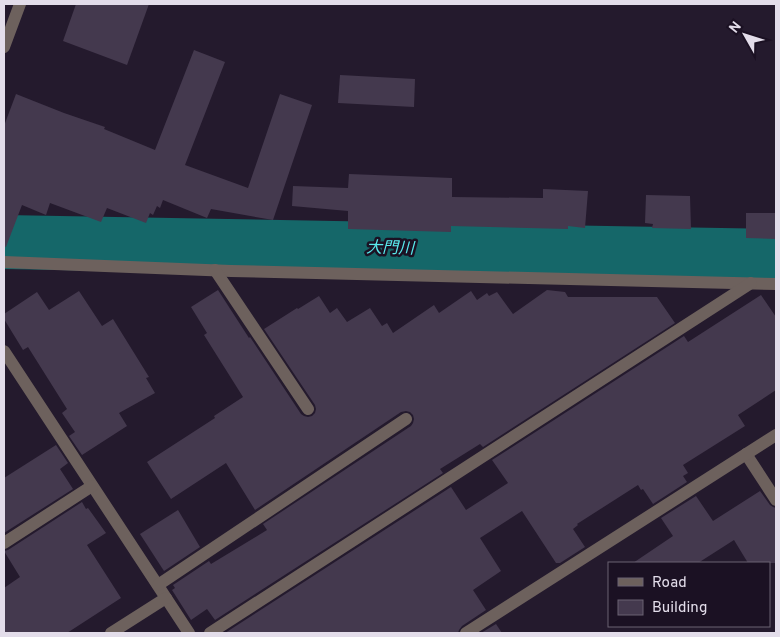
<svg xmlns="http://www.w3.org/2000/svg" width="780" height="637" font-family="Overpass,'Noto Sans JP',sans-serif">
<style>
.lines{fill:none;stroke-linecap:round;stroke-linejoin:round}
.river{stroke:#156769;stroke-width:54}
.building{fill:#44394e}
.minor{stroke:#6d615d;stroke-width:12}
.labels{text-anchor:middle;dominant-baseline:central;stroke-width:5;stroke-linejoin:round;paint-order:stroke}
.water-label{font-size:16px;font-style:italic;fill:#59eaed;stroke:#1b1123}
</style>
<rect width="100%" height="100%" fill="#241a2d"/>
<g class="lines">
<!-- river -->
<path class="river" d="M4,242l772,14"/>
</g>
<!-- building -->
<g class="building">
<path d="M76,4h73l-22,61 -64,-24z"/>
<path d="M194,50l31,12 -40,103 63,23 32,-94 32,11 -39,115 -62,-11 -4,9 -44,-18 -3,8 -3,-2 -4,9 -3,-2 -4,10 -39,-15 -6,14 -51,-19 -4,12 -24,-10 -16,42 -2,-1v-120l12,-32 48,19 41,14 -1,2 51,21z"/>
<path d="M340,75l75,4 -1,28 -76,-4z"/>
<path d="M349,174l103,4v19l91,1v-9l45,2 -3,37 -17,-2v3l-117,-3v6l-103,-3v-18l-56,-5 1,-20 55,2z"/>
<path d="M646,195l44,1 1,33 -39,-1 1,-4 -8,-1z"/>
<path d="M746,213h30v26l-30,-1z"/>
<path d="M218,290l31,48 1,-1 51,77 3,2 4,1 4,-1 3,-3 1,-4 -1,-4 -51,-76 33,-21 1,1 21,-13 11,17 7,-5 10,14 23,-14 12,18 5,-3 6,10 41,-28 5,8 32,-22 6,9 10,-7 2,3 8,-4 16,22 34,-24 18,2 3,5h89l18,26 -192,124 -3,-3 -40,25 3,4 -228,147 -8,-11 -16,11 -19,-30 3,-2 -2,-3 36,-24 2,3 56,-34 -4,-6 148,-98 2,-3 1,-4 -1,-4 -3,-3 -4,-1 -5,1 -146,98 -29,-47 -55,36 -24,-37 68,-44 -1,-2 29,-19 -39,-62 3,-2 -16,-26z"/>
<path d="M79,291l23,35 11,-7 36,58 -3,1 9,15 -36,20 8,13 -45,29 -13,-19 6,-4 -13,-19 5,-4 -39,-62 -5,3 -19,-31v-5l33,-22 12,18z"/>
<path d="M761,295l15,22v73l-38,25 7,11 -62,39 5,8 -5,3 4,6 -34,22 -10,-15 -2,1 -3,-5 -61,39 1,1 -5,4 12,18 -25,16h-4l-34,-52 -42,27 21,33 -28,19 13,20 -24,16 -3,4 -1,3h-233l226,-146 15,23 42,-27 -16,-23 192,-124 4,6z"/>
<path d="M56,445l12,18 -8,6 13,20 -69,44v-55z"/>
<path d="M760,491l10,14 3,2 3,1v55h-28l-14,-23 -36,23h-65l40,-27 -12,-18 35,-22 17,25z"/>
<path d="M82,502l4,7 2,-1 18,25 -19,12 34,53 -54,35h-63v-45l16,-11 -16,-26 4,-1z"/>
<path d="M178,510l22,37 -36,24 -24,-37z"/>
<path d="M496,624l6,9h-21z"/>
</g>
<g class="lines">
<!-- minor -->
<g class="minor">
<path d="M4,47l16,-43"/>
<path d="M4,262l227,9 545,13"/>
<path d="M215,270l93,139"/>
<path d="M4,351l185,282"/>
<path d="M746,454l30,46"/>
<path d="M4,543l88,-57"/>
<path d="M158,585l248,-166"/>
<path d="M111,633l55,-35"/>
<path d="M210,633l541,-350"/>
<path d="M466,633l310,-198"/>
</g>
</g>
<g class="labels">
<!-- water labels -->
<g class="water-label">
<text transform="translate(390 249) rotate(1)">大門川</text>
</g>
</g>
<!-- border -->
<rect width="780" height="637" fill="none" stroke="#e3ddea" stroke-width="10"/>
<!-- legend -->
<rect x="608" y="562" width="162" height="65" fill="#1b1123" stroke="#6b6373"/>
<rect x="618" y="578" width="25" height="8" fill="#6d615d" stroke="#6b6373"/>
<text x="652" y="587" font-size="15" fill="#e3ddea">Road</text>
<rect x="618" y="600" width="25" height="15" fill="#44394e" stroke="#6b6373"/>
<text x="652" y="612" font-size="15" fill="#e3ddea">Building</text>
<!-- north arrow -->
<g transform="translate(745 35) rotate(309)" stroke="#1b1123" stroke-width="4" paint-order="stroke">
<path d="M0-4L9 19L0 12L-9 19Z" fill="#e3ddea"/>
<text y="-8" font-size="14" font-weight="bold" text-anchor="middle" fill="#e3ddea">N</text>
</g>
</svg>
